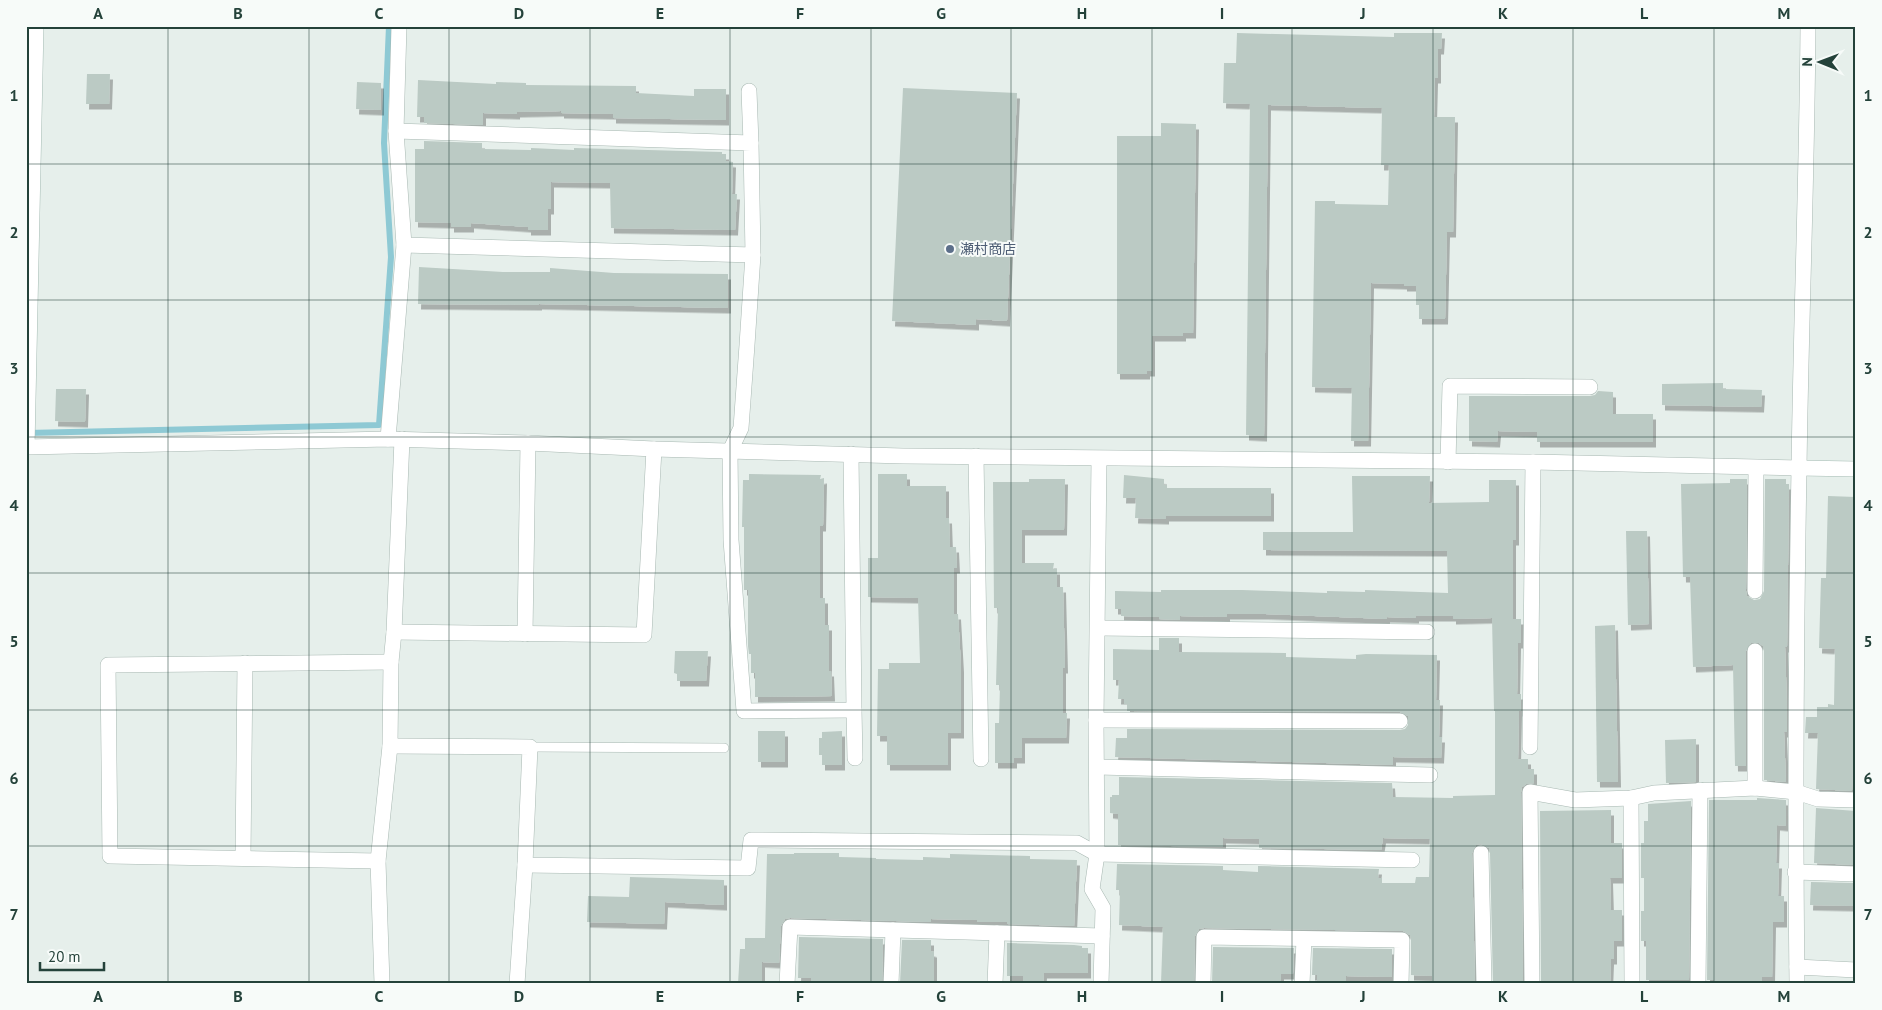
<svg xmlns="http://www.w3.org/2000/svg" width="1882" height="1010" font-family="'PT Sans','Noto Sans JP',sans-serif">
<style>
.lines{fill:none;stroke-linecap:round;stroke-linejoin:round}
.stream{stroke:#8ec9d4;stroke-width:6}
.building{fill:#bbcac4;filter:url(#shadow)}
.lane-casing{stroke:#a8b8b2;stroke-width:10}
.street-casing{stroke:#a8b8b2;stroke-width:16}
.secondary-casing{stroke:#a4bbb3;stroke-width:16}
.lane{stroke:#fff;stroke-width:9}
.street{stroke:#fff;stroke-width:15}
.secondary{stroke:#fff;stroke-width:15}
.grid{fill:none;stroke:#24423a;stroke-width:1;stroke-opacity:0.55}
.service-dot{fill:#5c6f8a;stroke:#f7fbf9;stroke-width:2}
.labels{text-anchor:middle;dominant-baseline:central;stroke-width:4;stroke-linejoin:round;paint-order:stroke}
.service-label{font-size:14px;fill:#4e5e75;stroke:#f7fbf9;text-anchor:start}
.neatline{fill:none;stroke:#24423a;stroke-width:2}
.grid-label{font-size:16px;text-anchor:middle;font-weight:bold;fill:#24423a}
</style>
<defs>
<filter id="shadow"><feDropShadow dx="3" dy="5.5" stdDeviation="0" flood-color="#0004"/></filter>
</defs>
<rect width="100%" height="100%" fill="#e6efeb"/>
<g class="lines">
<!-- stream -->
<path class="stream" d="M27,433l352,-8 12,-168 -7,-114 5,-117"/>
</g>
<!-- building -->
<g class="building">
<path d="M1237,33l157,4v-4h48l-1,16h-3v29h-3l-1,39h21l-2,115h-6l-2,87h-26v-14h-3v-19h-12v-2l-33,-1 -3,158h-17l1,-53 -40,-1 3,-186h20v3l53,1 1,-40h-8l1,-57 -114,-3 -4,331 -18,-1 4,-331 -27,-1 1,-40h12z"/>
<path d="M87,74h23l-1,30h-23z"/>
<path d="M418,80l78,4v-2l30,1v2l110,1v7l58,3v-7h32v31l-113,-2v-4l-52,-1v-2l-44,1v2l-34,-1v12l-59,-2v-6h-7z"/>
<path d="M357,82l24,1v27l-25,-1z"/>
<path d="M903,88l114,5 -10,228 -31,-2v6l-84,-4z"/>
<path d="M1161,123l35,1 -3,209h-10v3h-31v35h-5v3h-30v-238h44z"/>
<path d="M424,141l58,2v6l49,1v-2l43,2v-2l148,4v2h4v7l7,1 -1,32h5l-2,36 -124,-2 -1,-45 -59,-1v27h-3v21h-20v-3l-57,-4v4h-20v-4l-36,-1v-73h9z"/>
<path d="M419,267l84,5h47v-4l64,5 114,1v34l-189,-4v1l-121,-1z"/>
<path d="M1723,383v6l39,1 -1,17 -99,-2v-21z"/>
<path d="M56,389h30l-1,33 -30,-1z"/>
<path d="M1598,391l15,1v22h40v28h-116v-10l-39,-1 -1,11 -28,-1v-45h121l5,-1z"/>
<path d="M749,474l72,1 -1,4 4,-1 -1,48h-3v72h5v27h4v46h2l1,25 -77,1v-24h-4v-19h-2l-1,-8v-56h-4v-63h-2l1,-47h6z"/>
<path d="M878,474h29v12h39v32h3l1,29h6l1,21h-3v46h4l3,53v66h-13v32h-61v-29h-10l1,-67h11v-6h31l-2,-65 -50,-1v-39h10z"/>
<path d="M1124,475l40,4v6h3v3h104v28h-105v3l-31,-1 1,-20h-13z"/>
<path d="M1352,476h78l-1,27 60,-1v-22h27v60h-3v79h8v24h-3l-1,51h4v17h-2l-1,48h10v10h6v14l-8,1 -4,3 -1,5 2,192h-30l-3,-131 -1,-5 -8,-4 -5,1 -4,8 3,131 -43,-3v-5l-21,-1v-35l-1,-5 -7,-4 -199,-3 -5,1 -4,7 -1,48 -33,-1 2,-56 -44,-2 1,-35h-4l1,-26 106,2v4l35,2v-6l121,3 -1,9h4v5h33l1,-6h13l1,-38 -47,-1 -2,12 -122,-2v-9l-36,-1v9l-105,-2v-31l-8,-1v-16h2v-2h7v-18l273,6 1,14 60,1v-2l42,-1v-84h-1l-2,-93 -39,1v-3h-37v2l-29,-1v2l-122,-5h-38v3l-47,-1v4l-21,-1v-2l-38,-1v-7h-6v-18l46,1v-2h81l85,3v-2l38,1v-2l83,3 -1,-42 -184,-1v-18h90z"/>
<path d="M1029,479h36l-1,51h-42v33h32l-1,6h4v18h6l2,81h-2v45h4l-1,25h-44v20h-8v5h-19v-40h4l1,-38h-4l2,-77h-4l-1,-126h36z"/>
<path d="M1730,479h17l-1,112 1,5 7,4 6,-1 4,-8 1,-112h21v5h3l-2,163h-2l2,59v26h-3l2,50 -22,-2v-129l-1,-5 -4,-3h-8l-5,8v115h-11l-2,-101 -40,2 -3,-90h-7l-2,-93 49,-1z"/>
<path d="M1828,496l28,1v237h-2l-2,57 -36,-2 2,-56h-13l1,-16h11v-10h11v-3l6,1 1,-56 -16,-1 2,-70h5z"/>
<path d="M1626,531h21l2,93 -21,1z"/>
<path d="M1615,625l3,157h-21l-2,-156z"/>
<path d="M1159,638h20v14l107,1v4l70,2v-4l10,-1 71,1 -1,45h4l-1,37h3l-1,21 -48,-1v8l-278,-8 1,-19h11v-9l273,1 5,-1 3,-4v-9l-8,-4 -273,-1v-7h-3v-5h-6l1,-19h-6v-31l46,1z"/>
<path d="M675,651h33l-2,30h-29v-7l-3,-1z"/>
<rect x="758" y="731" width="27" height="31"/>
<path d="M842,731v34h-20v-10h-3v-17h3v-6z"/>
<path d="M1696,739v43l-30,1 -1,-43z"/>
<path d="M1757,798l29,2v26l-9,-1 -1,38h3l-1,33h6v26h-11l-1,55h-10v7h-48v-4h-7l2,-180h48z"/>
<path d="M1691,801l-2,179h-43v-39h-5v-30h3v-33h-3v-35h3v-22h4v-17z"/>
<path d="M1816,808l40,3v54l-42,-2z"/>
<path d="M1611,810v33h11v35h-12l1,32h11v31h-8v18h-3l-1,25h-69l-1,-173z"/>
<path d="M794,853h45v4l37,1v1l47,1v-3l27,1v-4l80,2v3l47,1 -3,66 -67,-2v-2h-30v-2l-46,-1v3l-141,-4 -5,1 -4,7 -2,37 -17,-1v22h-24l2,-35h5v-11h20l2,-84h27z"/>
<path d="M630,877l94,3v25l-59,-3 -1,22 -77,-2 1,-26 41,1z"/>
<path d="M1811,882l45,1v23l-46,-1z"/>
<path d="M799,937l84,2 -1,45h-71v-6h-13z"/>
<path d="M902,940h29v11l3,1v32h-34z"/>
<path d="M1007,943l67,2 8,1v2h6v25h-44l-1,11h-20v-8h-16z"/>
<path d="M1213,947l81,1 -1,26h-12v10h-69z"/>
<path d="M1313,948l79,1v26l-1,2 -45,-1v8h-29v-9h-5z"/>
</g>
<g class="lines">
<!-- lane casing -->
<g class="lane-casing">
<path id="lane" d="M530,747l194,1"/>
</g>
<!-- street casing -->
<g class="street-casing">
<g id="street">
<path d="M749,91l2,52"/>
<path d="M396,131l355,12 2,112 -6,90 -6,83 -11,23 1,89 13,171 110,-1 -3,-256"/>
<path d="M404,245l349,10"/>
<path d="M388,439l16,-194 -8,-114 3,-105"/>
<path d="M26,447l362,-8 140,4 126,6 249,7 630,6 266,6"/>
<path d="M976,456l5,303"/>
<path d="M1099,459l-3,261 1,134 -5,35 11,19 -2,76"/>
<path d="M1448,462l2,-76 140,1"/>
<path d="M1755,591l1,-122"/>
<path d="M1098,628l329,4"/>
<path d="M394,632l250,3 10,-186"/>
<path d="M525,634l3,-191"/>
<path d="M854,710l1,48"/>
<path d="M1096,720l304,1"/>
<path d="M390,746l140,1 -5,118 223,3 3,-28 326,3 20,11 315,6"/>
<path d="M1530,747l3,-285"/>
<path d="M1097,767l333,8"/>
<path d="M1755,788v-137"/>
<path d="M1631,798l1,186"/>
<path d="M1481,853l3,131"/>
<path d="M243,858l2,-195"/>
<path d="M378,861l-268,-5 -2,-191 283,-3"/>
<path d="M1795,872l61,2"/>
<path d="M1797,967l59,3"/>
<path d="M382,984l-4,-123 12,-115 1,-84 3,-30 8,-193"/>
<path d="M517,984l8,-119"/>
<path d="M787,984l3,-57 312,9"/>
<path d="M891,984l2,-54"/>
<path d="M995,984l2,-51"/>
<path d="M1203,984l1,-47 198,3 -1,44"/>
<path d="M1302,984l2,-45"/>
<path d="M1532,984l-2,-192 45,8 56,-2 23,-5 101,-5 41,4 22,7 38,1"/>
<path d="M1698,984l2,-194"/>
<path d="M1797,984c-2,-172 -1,-344 2,-515 2,-148 8,-295 9,-443"/>
</g>
</g>
<!-- secondary casing -->
<g class="secondary-casing">
<g id="secondary">
<path d="M27,447l9,-421"/>
<path d="M1799,468l57,1"/>
</g>
</g>
<!-- lane -->
<use href="#lane" class="lane"/>
<!-- street -->
<use href="#street" class="street"/>
<!-- secondary -->
<use href="#secondary" class="secondary"/>
</g>
<!-- grid -->
<path class="grid" d="M168,26v958M309,26v958M449,26v958M590,26v958M730,26v958M871,26v958M1011,26v958M1152,26v958M1292,26v958M1433,26v958M1573,26v958M1714,26v958M26,164h1830M26,300h1830M26,437h1830M26,573h1830M26,710h1830M26,846h1830"/>
<!-- markers -->
<circle class="service-dot" cx="950" cy="249" r="5"/>
<g class="labels">
<!-- service labels -->
<g class="service-label">
<text x="960" y="249">瀬村商店</text>
</g>
</g>
<!-- border -->
<rect width="1882" height="1010" fill="none" stroke="#f7fbf9" stroke-width="55"/>
<!-- north arrow -->
<g transform="translate(1820 62) rotate(271)" stroke="#f7fbf9" stroke-width="4" paint-order="stroke">
<path d="M0-4L9 19L0 12L-9 19Z" fill="#24423a"/>
<text y="-8" font-size="14" font-weight="bold" text-anchor="middle" fill="#24423a">N</text>
</g>
<!-- scale -->
<path d="M40 962v8h64v-8" fill="none" stroke="#24423a" stroke-width="2.5"/>
<text x="48" y="962" font-size="15" fill="#24423a" stroke="#f7fbf9" stroke-width="4" paint-order="stroke">20 m</text>
<rect x="28" y="28" width="1826" height="954" class="neatline"/>
<g class="grid-label">
<text x="98" y="19">A</text>
<text x="238" y="19">B</text>
<text x="379" y="19">C</text>
<text x="519" y="19">D</text>
<text x="660" y="19">E</text>
<text x="800" y="19">F</text>
<text x="941" y="19">G</text>
<text x="1082" y="19">H</text>
<text x="1222" y="19">I</text>
<text x="1363" y="19">J</text>
<text x="1503" y="19">K</text>
<text x="1644" y="19">L</text>
<text x="1784" y="19">M</text>
<text x="14" y="101">1</text>
<text x="1868" y="101">1</text>
<text x="14" y="238">2</text>
<text x="1868" y="238">2</text>
<text x="14" y="374">3</text>
<text x="1868" y="374">3</text>
<text x="14" y="511">4</text>
<text x="1868" y="511">4</text>
<text x="14" y="647">5</text>
<text x="1868" y="647">5</text>
<text x="14" y="784">6</text>
<text x="1868" y="784">6</text>
<text x="14" y="920">7</text>
<text x="1868" y="920">7</text>
<text x="98" y="1002">A</text>
<text x="238" y="1002">B</text>
<text x="379" y="1002">C</text>
<text x="519" y="1002">D</text>
<text x="660" y="1002">E</text>
<text x="800" y="1002">F</text>
<text x="941" y="1002">G</text>
<text x="1082" y="1002">H</text>
<text x="1222" y="1002">I</text>
<text x="1363" y="1002">J</text>
<text x="1503" y="1002">K</text>
<text x="1644" y="1002">L</text>
<text x="1784" y="1002">M</text>
</g>
</svg>
